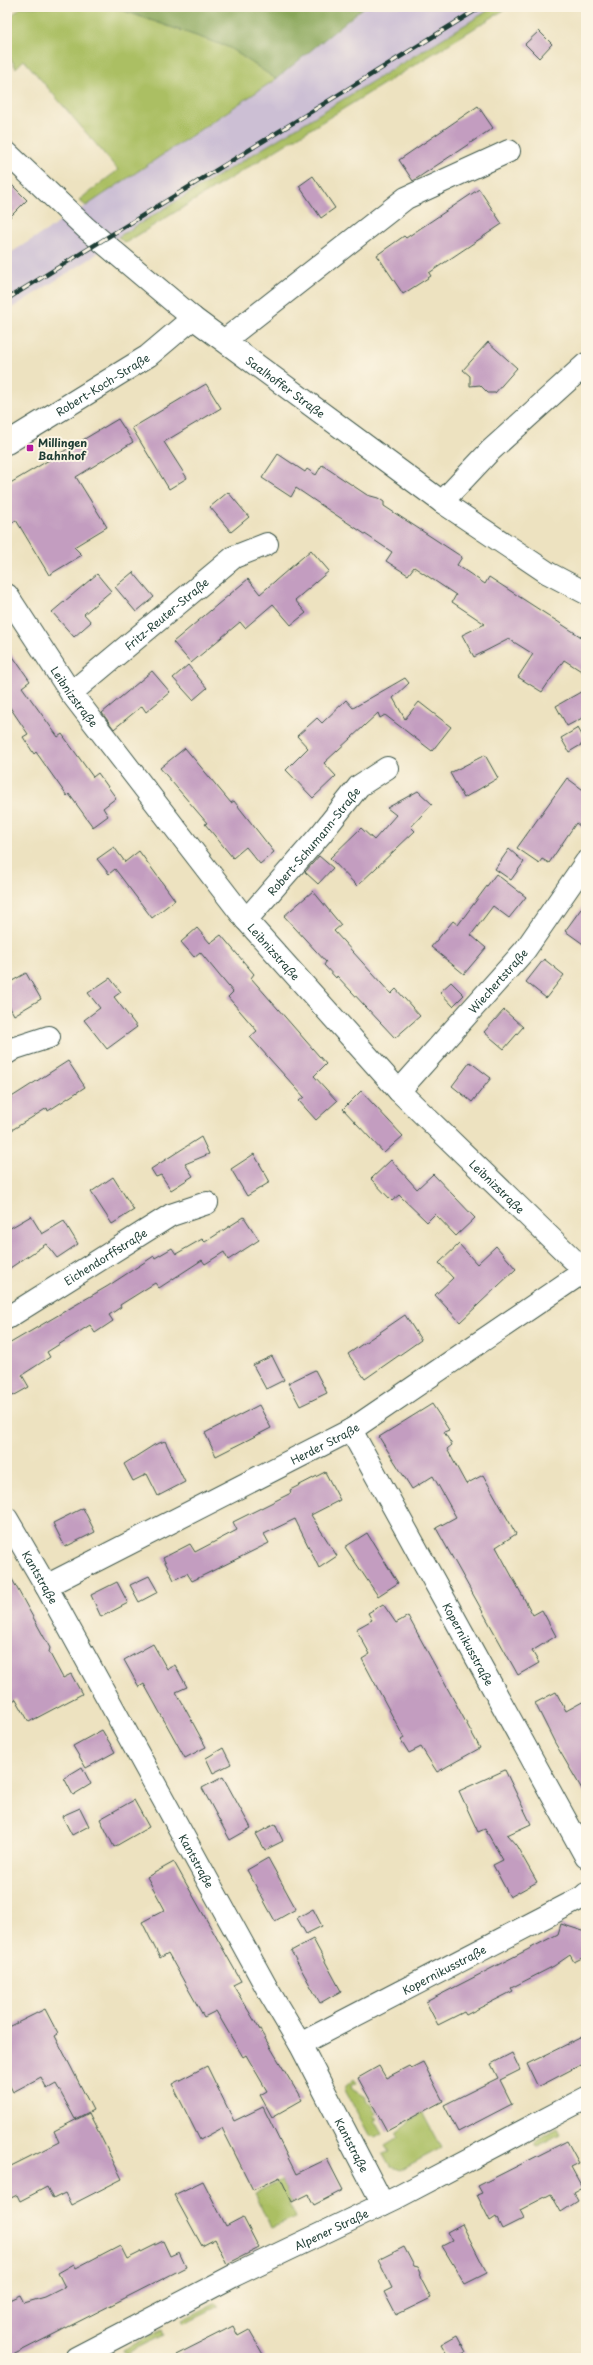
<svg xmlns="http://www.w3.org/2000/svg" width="593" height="2365" font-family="'Playpen Sans',sans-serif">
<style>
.industrial{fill:#ccbfd4}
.green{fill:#abbf63;stroke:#657e4c}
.forest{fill:#88a659;stroke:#547246}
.building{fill:#c39dc0}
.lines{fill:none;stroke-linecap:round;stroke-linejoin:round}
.minor-casing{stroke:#3e5649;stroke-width:24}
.minor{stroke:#fff;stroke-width:22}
.rail-casing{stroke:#1f3d34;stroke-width:4.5}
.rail{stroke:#fcf5e5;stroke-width:3;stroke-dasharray:9;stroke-linecap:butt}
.poi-dot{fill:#b5179e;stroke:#fcf5e5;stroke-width:1.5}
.labels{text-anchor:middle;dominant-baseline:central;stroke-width:4;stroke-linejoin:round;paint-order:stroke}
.street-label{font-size:11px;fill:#1f3d34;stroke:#fcf5e5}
.poi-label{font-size:11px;font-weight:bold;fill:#1f3d34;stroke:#fcf5e5;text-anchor:start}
</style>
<rect width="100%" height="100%" fill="#fcf5e5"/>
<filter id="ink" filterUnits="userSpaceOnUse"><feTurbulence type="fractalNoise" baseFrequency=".025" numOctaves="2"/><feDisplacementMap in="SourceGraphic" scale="8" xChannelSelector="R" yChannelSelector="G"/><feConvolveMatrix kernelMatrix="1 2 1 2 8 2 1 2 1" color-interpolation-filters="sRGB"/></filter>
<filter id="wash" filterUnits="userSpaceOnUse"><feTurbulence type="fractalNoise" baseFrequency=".012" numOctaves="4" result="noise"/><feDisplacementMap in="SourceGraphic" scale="16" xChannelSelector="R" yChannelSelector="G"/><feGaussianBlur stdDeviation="0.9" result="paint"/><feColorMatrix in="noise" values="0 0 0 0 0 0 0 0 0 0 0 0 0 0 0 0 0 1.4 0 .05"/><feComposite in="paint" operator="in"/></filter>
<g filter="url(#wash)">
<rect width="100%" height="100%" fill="#ede2c0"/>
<!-- industrial -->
<path class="industrial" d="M365,7h129l-376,230 -28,22 -83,52v-56l79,-49 190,-127z"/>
<!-- green -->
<g class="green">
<path d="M21,7h92l115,40 48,32 -190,127 -7,-6 39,-30 -94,-110 -8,8 -9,-16v-32z"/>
<path d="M494,7h15l-384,236 -7,-6z"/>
<path d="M354,2079l3,4 -5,1 -1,4 15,9 -1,4 6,4 5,10 -2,2 4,2 -3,2 7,12 -7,4 -6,-2 -24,-45v-3z"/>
<path d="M422,2112l19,36 -41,22 -9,-3 -8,-14 6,-2 -4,-6 13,-8 -2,-4z"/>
<path d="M558,2128l3,6 -23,12 -3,-1 -1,-4z"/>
<path d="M281,2180l11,22 -3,2 7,14 -25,10 -16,-35z"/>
<path d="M216,2303l3,3 -35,17 -2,-3z"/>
<path d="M162,2330l2,5 -39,19 -2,-4z"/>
</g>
<!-- forest -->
<path class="forest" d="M113,7h251l-88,72 -48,-32z"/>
<g id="blocks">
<!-- building -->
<g class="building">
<path d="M539,31l13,13 -13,14 -14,-14z"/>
<path d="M478,106l15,22 -80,53 -14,-21z"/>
<path d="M313,176l22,32 -14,10 -22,-32z"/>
<path d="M7,180l20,20 -20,20z"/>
<path d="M479,189l23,35 -73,49 2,3 -28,18 -26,-39 27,-19 2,2z"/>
<path d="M488,342l29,26 -22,25h-7l-8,-8 -10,1v-10l-7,-6z"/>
<path d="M206,384l15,24 -57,34 23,36 -18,11 -37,-61z"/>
<path d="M118,419l15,23 -57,35 31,50 -33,20 8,8 -33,20 -33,-55 -9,6v-41z"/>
<path d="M278,454l27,18 2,-3 9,6 6,-10 45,30 11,3 6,4v4l78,51 -5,8 28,19 4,-7 97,63v34l-22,-14 -22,32 -24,-15 15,-23 -24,-15 -35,18 -12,-22 23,-11 -33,-22 4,-7 -42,-28 -6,8 -22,-14 6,-9 -62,-41 -34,-23 -5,9 -29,-19z"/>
<path d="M228,492l21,25 -18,15 -21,-25z"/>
<path d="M311,550l18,21 -34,29 11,13 -15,12 -18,-21 -28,24 -5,-6 -49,41 -18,-21 75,-63 12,15z"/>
<path d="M133,572l21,25 -18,15 -21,-25z"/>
<path d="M97,574l14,17 -27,23 7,8 -17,15 -22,-25z"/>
<path d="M7,648l23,33 -8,6 36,50 4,-3 31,43 5,-4 18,25 -13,10 5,8 -15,11 -24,-33 -2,2 -31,-44 -2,2 -11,-17 5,-3 -21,-31z"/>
<path d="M188,665l19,23 -14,12 -20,-22z"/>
<path d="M152,671l18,21 -24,20 -4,-6 -28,23 -12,-16z"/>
<path d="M405,678l4,5 -16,15 12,21 14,-17 32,25 -19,24 -47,-36 -5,3 -2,-5 -54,50 12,13 -23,22 -27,-28 22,-22 -11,-12 20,-18 5,5 24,-23 7,8z"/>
<path d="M586,689v27l-19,10 -11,-20z"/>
<path d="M578,728l8,14 -17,10 -8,-14z"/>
<path d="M185,748l46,55 3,-2 40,51 -14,12 -14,-17 -13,11 -28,-34 2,-1 -47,-55z"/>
<path d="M485,755l13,23 -34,20 -14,-25z"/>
<path d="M567,778l19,14v39l-10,-8 -27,40 -7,-4 -3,4 -22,-15z"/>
<path d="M418,791l14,13 -21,23 4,4 -58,55 -27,-28 31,-30 13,12 22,-25 -9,-7z"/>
<path d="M114,847l11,15 14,-11 36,49 -23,18 -37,-49 -6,5 -12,-15z"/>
<path d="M509,849l15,13 -13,18 -16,-11z"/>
<path d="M319,856l14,12 -15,16 -13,-12z"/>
<path d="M496,874l30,23 -17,21 -16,-12 -22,29 15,13 -22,26 -33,-27 22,-26 5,4z"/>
<path d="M313,891l28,34 -7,6 57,63 5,-5 24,27 -25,22 -58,-62 -1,2 -12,-13 2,-3 -42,-46z"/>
<path d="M586,902v44l-21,-15z"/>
<path d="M197,928l13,15 11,-8 33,39 -3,4 75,86 -12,12 23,25 -21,19 -17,-19 5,-4 -54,-60 7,-6 -29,-34 5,-5 -33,-40 -6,5 -13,-15z"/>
<path d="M544,959l20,16 -18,23 -20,-16z"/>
<path d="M26,973l15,26 -27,16 -7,-13v-18z"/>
<path d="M110,978l11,14 -7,5 23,30 -30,22 -23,-29 16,-12 -12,-15z"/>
<path d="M451,982l13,13 -11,11 -13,-14z"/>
<path d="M504,1010l19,17 -19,22 -20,-17z"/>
<path d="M68,1061l17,26 -37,24 -1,-3 -40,25v-33z"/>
<path d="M470,1062l21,16 -19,24 -20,-16z"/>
<path d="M361,1091l42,45 -19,17 -41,-44z"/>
<path d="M201,1137l8,17 -24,10 8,12 -22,14 -10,-15 -5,2 -5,-8z"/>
<path d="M254,1154l16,28 -23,14 -16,-27z"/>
<path d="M391,1160l26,29 16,-15 42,44 -19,18 -21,-22 -8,8 -28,-27 -7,6 -21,-22z"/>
<path d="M113,1177l21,33 -22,14 -21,-32z"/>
<path d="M31,1216l11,18 22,-13 14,23 -21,14 -11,-14 -39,26v-40z"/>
<path d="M244,1217l15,23 -31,20 -4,-8 -19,12 -3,-4 -43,28 -4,-5 -35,22 1,2 -12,8 4,6 -18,12 -5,-8 -43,27 3,5 -28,18 7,12 -16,9 -6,-11v-40l101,-59 46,-30 1,2 17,-10 4,6 26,-15 3,3z"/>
<path d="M459,1244l18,20 19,-18 20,23 -56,53 -25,-27 18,-17 -14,-15z"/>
<path d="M405,1315l16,25 -56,39 -17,-25z"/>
<path d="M272,1356l12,24 -18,9 -13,-24z"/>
<path d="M315,1370l12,23 -27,13 -12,-23z"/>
<path d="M432,1404l17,26 -5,2 8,13 -5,4 19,35 17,-9 33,59 -20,13 37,68 9,-5 14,26 -24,15 7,12 -21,12 -82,-147 20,-11 -23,-41 -21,13 -33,-52z"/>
<path d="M259,1405l12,23 -55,28 -11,-23z"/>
<path d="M165,1441l20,41 -27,14 -11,-22 -14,7 -9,-17 30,-19z"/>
<path d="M325,1472l15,28 -29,15 26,41 -18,12 -24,-49 -31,15 5,9 -77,38 -5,-8 -13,7 -11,-22 27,-14 5,8 42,-22 -4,-8 58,-29 -1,-3z"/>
<path d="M83,1508l12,24 -30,15 -12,-24z"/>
<path d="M367,1533l31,50 -20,13 -33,-49z"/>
<path d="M7,1570l43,78 -1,4 14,26 8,-4 11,20 -53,28 -13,-23 -9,5z"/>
<path d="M149,1576l9,16 -19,10 -9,-17z"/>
<path d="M117,1582l11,21 -27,14 -10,-22z"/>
<path d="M383,1604l13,19 12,-7 72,132 -43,24 -16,-25 -12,6 -8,-13 3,-2 -42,-79 8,-5 -14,-25 16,-9 -4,-7z"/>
<path d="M153,1644l14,25 8,-4 12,22 -11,5 30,55 -21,11 -41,-74 -5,3 -15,-27z"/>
<path d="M556,1692l10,19 20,-11v96l-31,-53 -20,-40z"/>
<path d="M102,1730l13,22 -29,16 -13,-22z"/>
<path d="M223,1748l8,16 -18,9 -7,-15z"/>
<path d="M82,1767l9,17 -18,11 -9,-17z"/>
<path d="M505,1770l26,54 -24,11 9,10 21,37 -27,15 -17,-32 10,-5 -18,-31 -7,3 -19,-41z"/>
<path d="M223,1777l28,51 -21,12 -28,-52z"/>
<path d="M134,1800l15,27 -35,20 -14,-28z"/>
<path d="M80,1808l9,18 -17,9 -10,-19z"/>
<path d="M275,1824l8,17 -18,9 -9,-16z"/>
<path d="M268,1858l28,51 -21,12 -28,-51z"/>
<path d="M174,1862l67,119 -8,4 69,115 -30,17 -12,-22 7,-4 -21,-36 -3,2 -27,-46 -12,6 -36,-64 -8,5 -18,-36 23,-12 -18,-33z"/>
<path d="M313,1909l9,17 -16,8 -9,-16z"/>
<path d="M561,1924l25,8v24l-12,6 -4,-7 -16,11 -43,22 2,3 -47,24 -2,-3 -26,13 -12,-23 132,-68z"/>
<path d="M313,1939l28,52 -21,12 -29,-52z"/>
<path d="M45,2009l13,25 -3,2 38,74 -18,9 -19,-35 -9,5 -6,-12 -28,15 -6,-12v-52z"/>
<path d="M586,2035v27l-48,25 -11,-23z"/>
<path d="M512,2053l8,17 -20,10 12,24 -54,28 -14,-27 54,-27 -7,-14z"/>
<path d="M423,2062l20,39 -56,30 -29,-53 21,-12 7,12 23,-12 2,2z"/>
<path d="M207,2066l27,55 29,-14 33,67 31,-15 16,31 -29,15 -6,-11 -16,8 -12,-25 -27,13 -31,-62 -22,12 -28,-56z"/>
<path d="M89,2113l33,66 -51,26 -6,-12 -12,6 -6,-12 -27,14 -3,-6 -10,5v-32l52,-26 -5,-11z"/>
<path d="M567,2141l12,22 -8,4 11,20 -9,5 5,9 -17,11 -10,-18 -31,16 4,8 -22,11 -6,-12 -6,4 -13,-26 5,-2 -4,-7z"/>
<path d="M203,2181l23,45 17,-9 16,31 -32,16 -12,-25 -13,7 -28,-51z"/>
<path d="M462,2224l25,49 -22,11 -23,-38 10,-5 -5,-9z"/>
<path d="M163,2241l7,15 9,-4 7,15 -179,91v-57l13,-6 4,8 21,-6 20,-10 -7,-14 16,-9 2,4 44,-23 7,14z"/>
<path d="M404,2247l10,19 4,1 3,6 -1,4 11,21 -35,17 -12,-23 8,-4 -14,-28z"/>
<path d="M233,2326l5,10 11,-6 16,28h-95z"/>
<path d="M457,2335l9,17 -12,6h-5l-8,-14z"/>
</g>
</g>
</g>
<g filter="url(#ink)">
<use href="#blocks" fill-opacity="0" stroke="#3e5649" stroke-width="1"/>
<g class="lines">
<!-- minor casing -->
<g class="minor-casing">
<g id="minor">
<path id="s1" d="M7,153l79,75 107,90 249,184 106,71 38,20"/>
<path d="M225,340l181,-142 103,-47"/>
<path id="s2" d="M7,443l141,-87 45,-38"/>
<path d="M442,502l48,-51 96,-87"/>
<path id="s3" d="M7,595l64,98 175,227 153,171 186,180"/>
<path id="s4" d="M71,693l163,-136 33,-13"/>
<path id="s5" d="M246,920l75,-86 38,-48 28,-18"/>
<path d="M7,1053l8,-5 34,-11"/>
<path id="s6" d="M399,1091l126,-141 61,-88"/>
<path id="s7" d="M7,1318l164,-103 36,-12"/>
<path id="s8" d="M351,1430l235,427"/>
<path id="s9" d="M7,1519l39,67 223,406 31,52 83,160"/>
<path id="s10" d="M46,1586l305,-156 235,-160"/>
<path id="s11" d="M300,2044l283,-147 3,-3"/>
<path id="s12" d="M76,2358l159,-83 161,-77 190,-100"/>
</g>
</g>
<!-- minor -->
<use href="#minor" class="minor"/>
<!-- rail casing -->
<g class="rail-casing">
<path id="rail" d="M7,299l474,-292"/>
</g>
<!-- rail -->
<use href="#rail" class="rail"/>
</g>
</g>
<!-- markers -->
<rect class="poi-dot" x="26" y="444" width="8" height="8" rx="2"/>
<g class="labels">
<!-- street labels -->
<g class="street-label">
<text stroke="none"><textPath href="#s2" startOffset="112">Robert-Koch-Straße</textPath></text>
<text stroke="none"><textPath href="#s1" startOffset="364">Saalhoffer Straße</textPath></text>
<text stroke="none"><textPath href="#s4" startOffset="124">Fritz-Reuter-Straße</textPath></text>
<text stroke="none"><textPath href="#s3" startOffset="122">Leibnizstraße</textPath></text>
<text stroke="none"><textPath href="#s5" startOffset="104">Robert-Schumann-Straße</textPath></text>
<text stroke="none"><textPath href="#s3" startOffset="446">Leibnizstraße</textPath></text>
<text stroke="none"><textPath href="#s6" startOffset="148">Wiechertstraße</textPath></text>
<text stroke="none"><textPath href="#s3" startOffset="770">Leibnizstraße</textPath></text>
<text stroke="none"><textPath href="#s7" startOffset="116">Eichendorffstraße</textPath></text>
<text stroke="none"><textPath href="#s10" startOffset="313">Herder Straße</textPath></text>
<text stroke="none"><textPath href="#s9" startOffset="67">Kantstraße</textPath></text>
<text stroke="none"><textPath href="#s8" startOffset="244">Kopernikusstraße</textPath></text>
<text stroke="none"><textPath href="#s9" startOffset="391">Kantstraße</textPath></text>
<text stroke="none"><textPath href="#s11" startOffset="162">Kopernikusstraße</textPath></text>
<text stroke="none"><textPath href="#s9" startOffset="715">Kantstraße</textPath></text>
<text stroke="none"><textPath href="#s12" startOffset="286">Alpener Straße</textPath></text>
</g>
<!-- poi labels -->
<g class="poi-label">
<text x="38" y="442">Millingen<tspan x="38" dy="13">Bahnhof</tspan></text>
</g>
</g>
<!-- margin -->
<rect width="593" height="2365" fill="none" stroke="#fcf5e5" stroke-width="24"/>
</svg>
